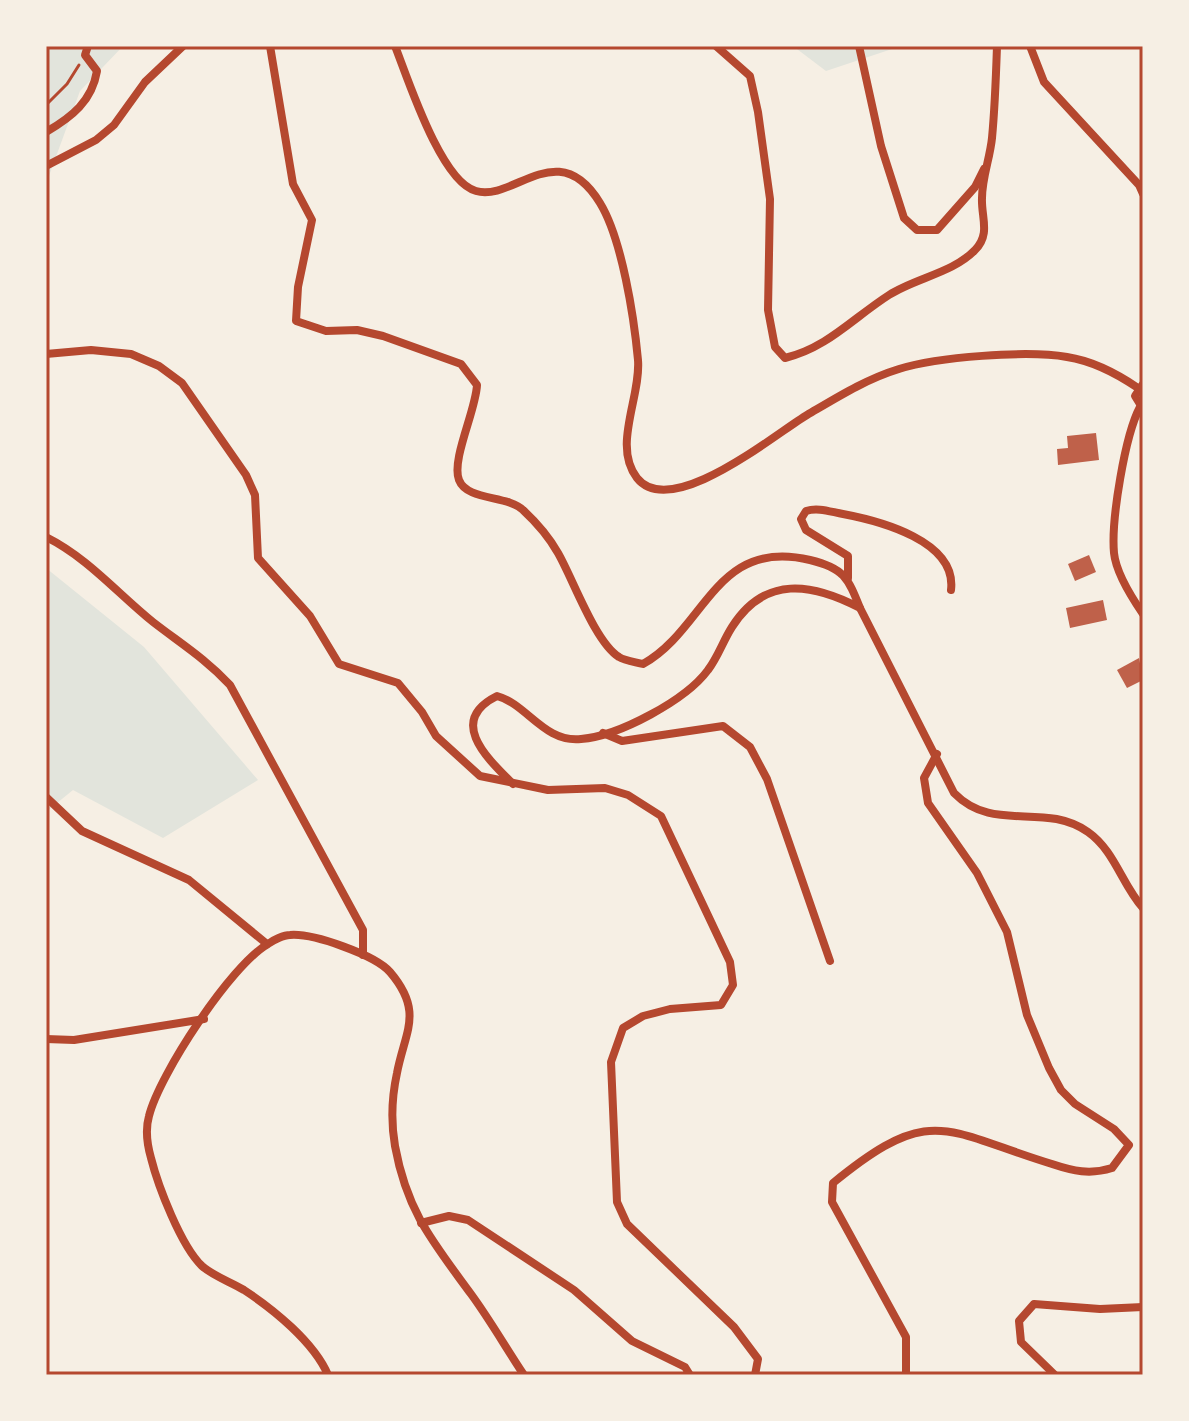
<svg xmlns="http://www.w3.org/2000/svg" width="1189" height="1421" font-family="'Archivo Narrow',sans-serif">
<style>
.green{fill:#e2e4dc}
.building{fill:#bf614a}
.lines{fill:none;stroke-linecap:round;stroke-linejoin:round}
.path{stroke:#b5482f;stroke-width:3}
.minor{stroke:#b5482f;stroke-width:8}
.neatline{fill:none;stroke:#b5482f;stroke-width:3}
</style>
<rect width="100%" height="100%" fill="#f6efe4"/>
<!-- green -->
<g class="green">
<path d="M46,46h77l-43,45 -34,93z"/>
<path d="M793,46h108l-75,25z"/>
<path d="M46,568l98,79 114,133 -95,58 -90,-48 -27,22z"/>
</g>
<!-- building -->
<g class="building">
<path d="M1096,433l3,27 -41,5 -1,-16 11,-1 -1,-12z"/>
<path d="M1089,555l7,17 -21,9 -7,-17z"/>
<path d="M1103,600l4,20 -37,8 -4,-20z"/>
<path d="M1139,658l4,22 -16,8 -10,-18z"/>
</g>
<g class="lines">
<!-- path -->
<path class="path" d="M46,105l21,-21 12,-19"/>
<!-- minor -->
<g class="minor">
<path d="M270,46l23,138 19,36 -14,67 -2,34 30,10 31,-1 26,6 78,28 16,21c-1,25 -26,75 -18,95 8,21 49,15 64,30 13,12 26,27 35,43 15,26 37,89 61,104 6,4 17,5 24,7 63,-35 72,-127 167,-104 34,8 38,18 50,48"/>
<path d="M395,46c13,33 46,136 81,145 38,11 82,-57 124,12 22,36 34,114 38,157 3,37 -26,86 -1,118 34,43 138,-44 170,-63 29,-17 59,-36 92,-46 38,-12 128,-19 168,-12 26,4 49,16 71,31"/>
<path d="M716,46l34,30 8,36 12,87 -2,111 7,37 10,11c42,-10 68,-40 104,-63 26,-17 64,-22 86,-45 16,-16 6,-33 7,-52 0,-20 8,-40 10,-60 3,-31 4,-62 5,-92"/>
<path d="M859,46l22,100 23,72 13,12h20l38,-43 9,-18"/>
<path d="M1030,46l14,36 95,103 4,9"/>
<path d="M46,132c26,-15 46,-31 51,-61l-12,-16 3,-9"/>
<path d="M46,166l50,-26 18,-15 31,-43 38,-36"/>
<path d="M46,354l45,-4 40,4 28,12 23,17 64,92 9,20 3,63 52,58 29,48 59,19 24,29 14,24 44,40 68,14 57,-2 23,7 33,21 69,146 3,23 -12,20 -51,4 -27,7 -20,12 -12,34 6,140 10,22 107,103 24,32 -3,16"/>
<path d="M1143,384l-8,12 8,13"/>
<path d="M1140,407c-15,28 -29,113 -26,146 2,20 18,45 29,61"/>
<path d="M46,537c42,21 71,56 107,85 27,21 53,37 77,63l133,245v25"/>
<path d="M848,578v-22l-42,-26 -5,-11 5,-8c12,-4 25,1 37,3 37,7 114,27 108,76"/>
<path d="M603,733l19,8 101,-15 27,21 17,32 63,182"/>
<path d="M513,784c-26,-26 -66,-63 -16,-88 30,8 47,47 84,43 38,-3 105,-39 127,-69 10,-13 15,-29 24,-43 33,-52 80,-44 128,-19l94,185c40,41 90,8 134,39 27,19 34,53 55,76"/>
<path d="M46,797l36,34 107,49 78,64"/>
<path d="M46,1039l28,1 130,-21"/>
<path d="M421,1223l28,-7 19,4 106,70 58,51 53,26 5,8"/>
<path d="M328,1375c-14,-33 -55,-66 -84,-85 -13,-8 -31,-14 -42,-24 -21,-20 -44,-80 -51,-108 -4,-14 -6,-28 -2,-42 10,-41 82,-151 119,-172 5,-4 16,-9 22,-9 23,-2 85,20 100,37 34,40 15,59 7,101 -5,23 -6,50 -2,73 12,66 38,96 76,148 19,26 35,54 53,81"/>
<path d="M906,1375v-38l-74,-135 1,-19c99,-81 111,-52 219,-19 21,7 38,11 60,4l17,-23 -15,-16 -39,-25 -14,-14 -12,-22 -22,-53 -20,-83 -30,-59 -49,-70 -4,-25 13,-24"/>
<path d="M1055,1375l-34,-33 -2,-21 15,-17 66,5 43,-2"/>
</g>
</g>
<!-- border -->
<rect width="1189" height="1421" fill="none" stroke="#f6efe4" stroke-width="96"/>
<rect x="48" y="48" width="1093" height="1325" class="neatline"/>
</svg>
